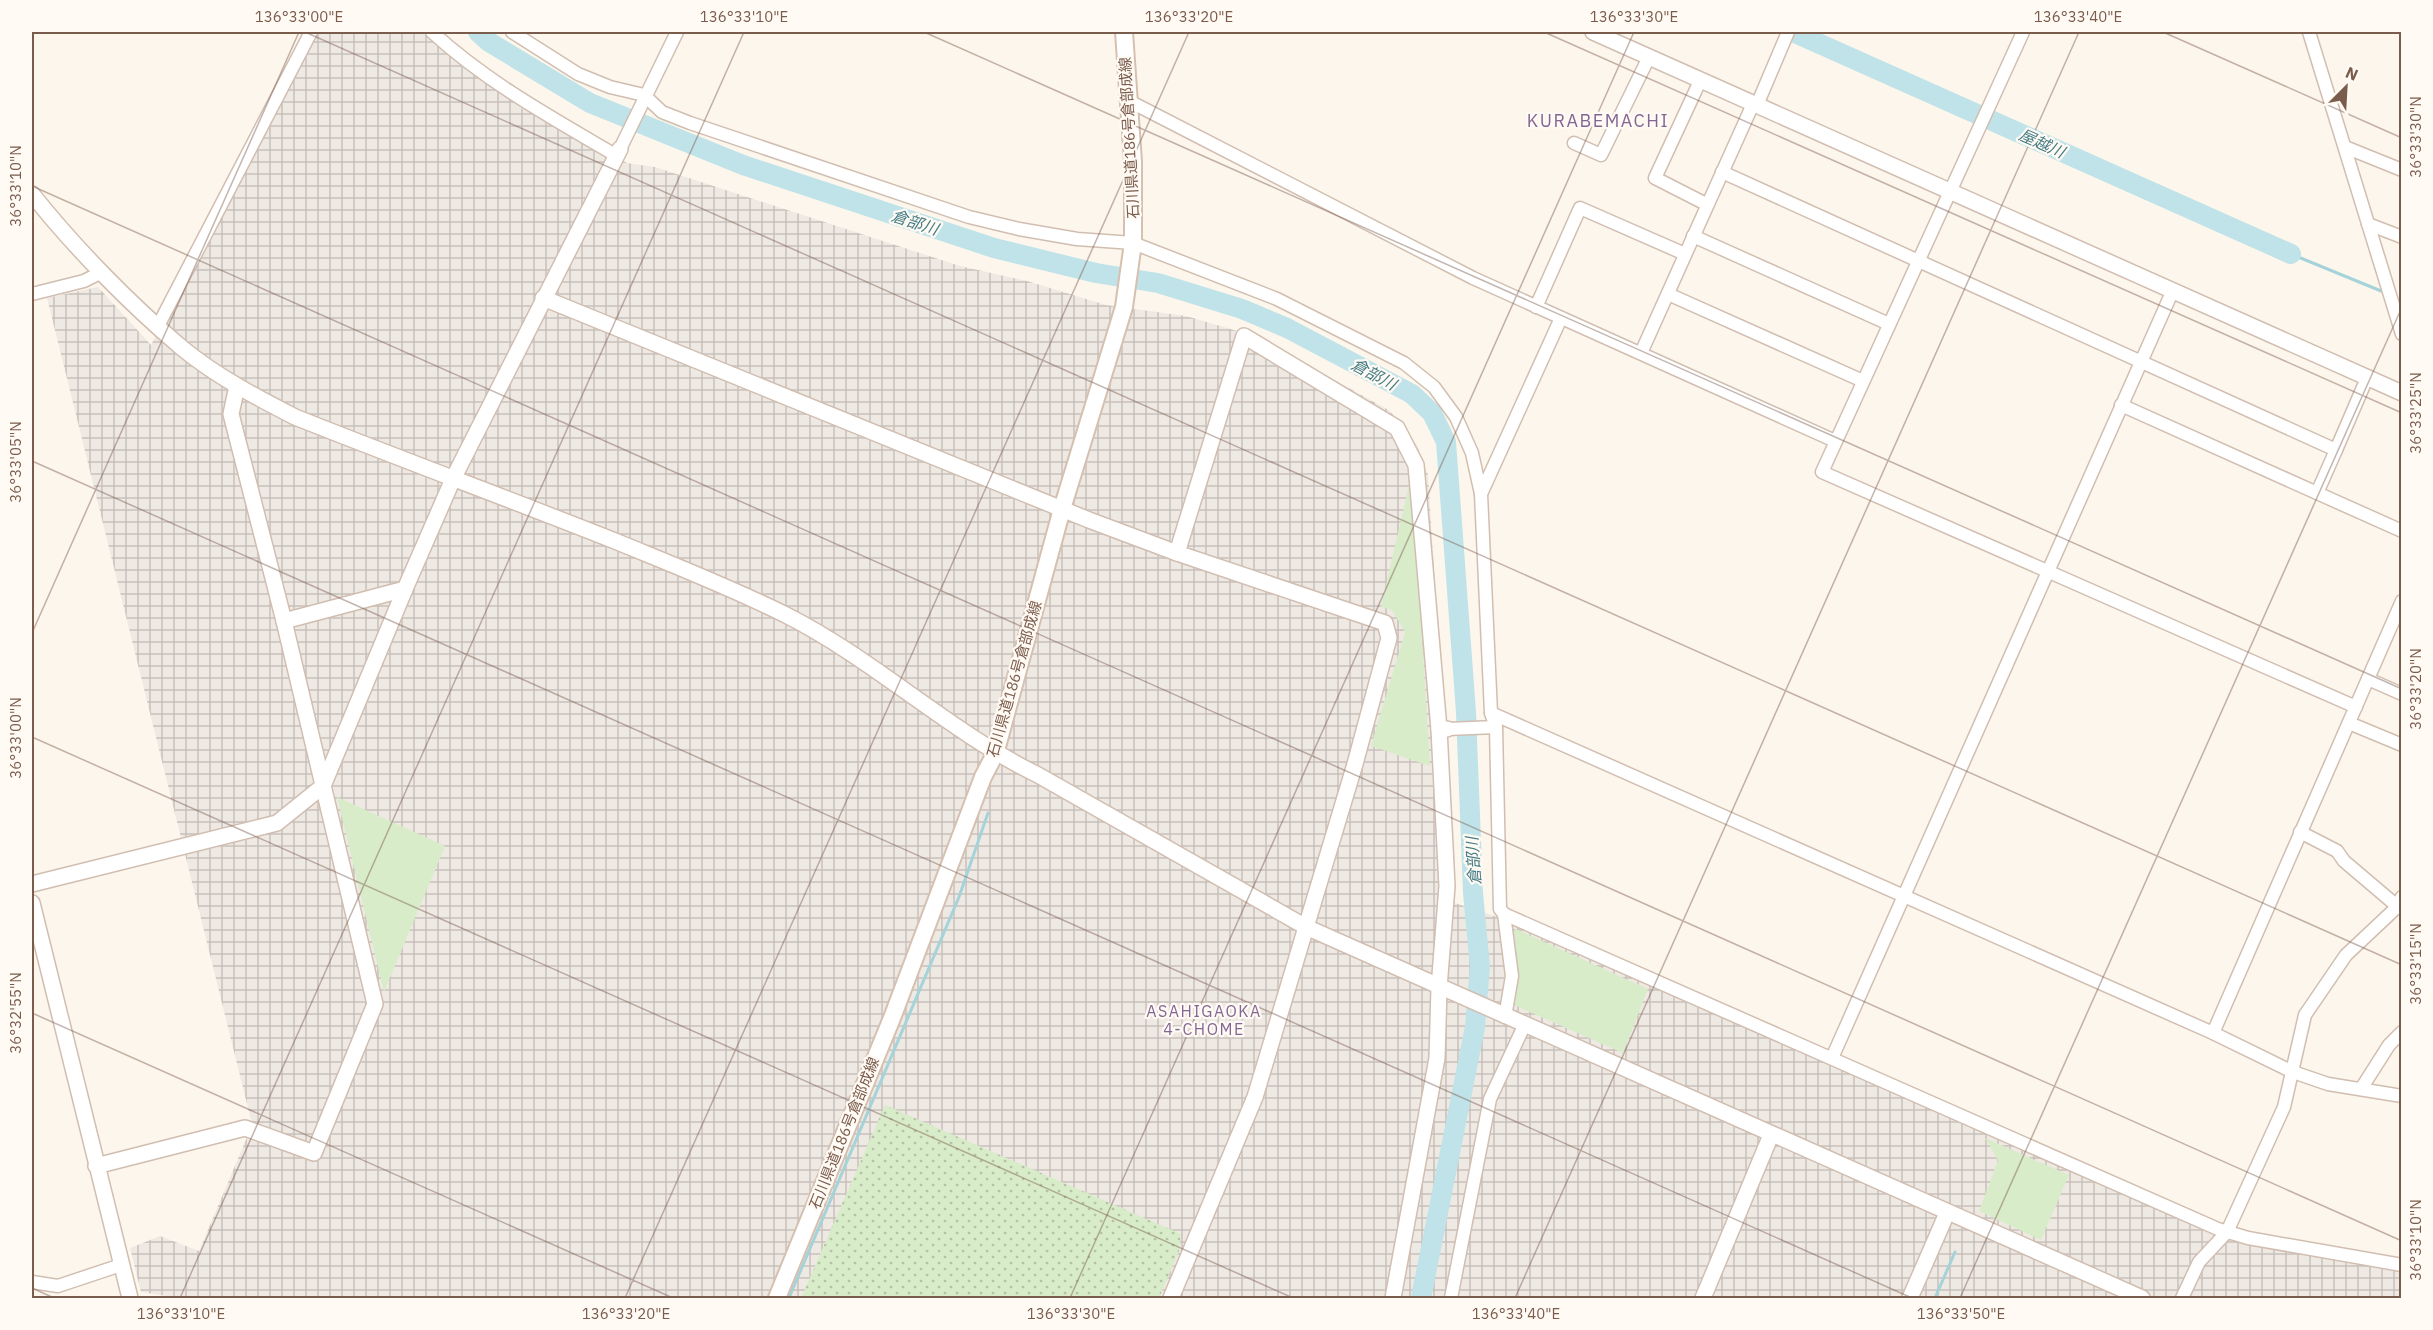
<svg xmlns="http://www.w3.org/2000/svg" width="2433" height="1330" font-family="'IBM Plex Sans','Noto Sans JP',sans-serif">
<style>
.industrial{fill:url(#industrial-grid)}
.grass{fill:url(#grass-dots)}
.park{fill:#d8ecc9}
.lines{fill:none;stroke-linecap:round;stroke-linejoin:round}
.stream{stroke:#a5d3da;stroke-width:3}
.river{stroke:#bfe3e8;stroke-width:20}
.minor-casing{stroke:#d1beb0;stroke-width:15}
.tertiary-casing{stroke:#d1beb0;stroke-width:18}
.secondary-casing{stroke:#d6c0b0;stroke-width:20}
.minor{stroke:#fff;stroke-width:12}
.tertiary{stroke:#fff;stroke-width:15}
.secondary{stroke:#fff;stroke-width:16}
.ticks{fill:none;stroke:#7a5c4d;stroke-width:1.5;stroke-opacity:0.45}
.labels{text-anchor:middle;dominant-baseline:central;stroke-width:4.5;stroke-linejoin:round;paint-order:stroke}
.street-label{font-size:15px;fill:#7a5c4d;stroke:#fffaf3}
.water-label{font-size:16px;font-style:italic;fill:#437c86;stroke:#fffaf3}
.neighbourhood-label{font-size:16px;letter-spacing:1.5px;fill:#846695;stroke:#fffaf3}
.quarter-label{font-size:18px;letter-spacing:1.5px;fill:#846695;stroke:#fffaf3}
.neatline{fill:none;stroke:#7a5c4d;stroke-width:2}
.ticks-label{font-size:15px;text-anchor:middle;fill:#7a5c4d}
</style>
<defs>
<pattern id="industrial-grid" width="8" height="8" patternUnits="userSpaceOnUse" patternTransform="scale(1.5)"><rect width="8" height="8" fill="#efe9e4"/><path d="M0 4h8M4 0v8" fill="none" stroke="#c7c0bb"/></pattern>
<pattern id="grass-dots" width="8" height="8" patternUnits="userSpaceOnUse" patternTransform="scale(1.5)"><rect width="8" height="8" fill="#d8ecc9"/><path d="M2 2h.1M6 6h.1" fill="none" stroke="#b4c2a5" stroke-width="1.8" stroke-linecap="round"/></pattern>
</defs>
<rect width="100%" height="100%" fill="#fdf6ec"/>
<!-- industrial -->
<path class="industrial" d="M316,32h106l99,76 106,55 28,4 305,99 67,15 79,24 80,11 72,21 132,74 27,34 11,30 27,428 64,21 695,311 23,7 164,28v28h-2222l-38,-6 -11,-44 30,-12 39,15 49,-116 3,-15 -204,-822 51,-11 53,58z"/>
<!-- grass -->
<path class="grass" d="M885,1105l296,129 -2,17 -20,47h-358z"/>
<!-- park -->
<g class="park">
<path d="M1412,472l18,294 -59,-20 34,-114 -13,-22 -11,-3z"/>
<path d="M337,797l108,49 -61,146z"/>
<path d="M1516,929l132,60 -25,64 -109,-48 5,-27 -5,-47z"/>
<path d="M1985,1138l84,37 -28,65 -62,-29 19,-51z"/>
</g>
<g class="lines">
<!-- stream -->
<g class="stream">
<path d="M2291,254l95,39"/>
<path d="M789,1298l170,-401 29,-84"/>
<path d="M1935,1298l20,-46"/>
</g>
<!-- river -->
<g class="river">
<path d="M478,32l11,10 101,61 153,62 251,83 102,25 62,10 84,26 45,19 125,66 20,19 14,29 20,270 7,181 7,74 -5,60 -54,271"/>
<path d="M1793,32l498,222"/>
</g>
<!-- minor casing -->
<g class="minor-casing">
<g id="minor">
<path d="M432,32c56,51 120,86 185,124"/>
<path d="M512,32l66,42 32,13 34,8 18,17 28,11 279,94 50,12 58,10 56,4 144,56 127,64 30,24 22,30 16,36 9,41"/>
<path d="M2023,32l-201,440 534,235"/>
<path d="M2309,32l93,302"/>
<path d="M1700,81l-45,97 51,26"/>
<path d="M1127,100l346,178 362,163"/>
<path d="M1757,105l31,-73"/>
<path d="M1574,143l27,12 48,-98"/>
<path d="M2345,147l57,23"/>
<path d="M620,149l57,-117"/>
<path d="M1722,172l614,278 -19,43 85,38"/>
<path d="M2368,224l34,13"/>
<path d="M1693,236l196,88"/>
<path d="M32,294l52,-13 18,-9"/>
<path d="M1668,294l195,87"/>
<path d="M1536,307l44,-99 105,46"/>
<path d="M158,326l153,-294"/>
<path d="M1641,353l112,-249"/>
<path d="M2121,405l196,88"/>
<path d="M2336,450l31,-72"/>
<path d="M2368,679l34,15"/>
<path d="M1491,713l722,320 80,39 35,12 74,12"/>
<path d="M2349,723l53,22"/>
<path d="M1447,729l49,-2"/>
<path d="M2300,832l37,19 7,10 53,45"/>
<path d="M1504,914l714,315 30,9 154,27"/>
<path d="M1505,1017l7,-41 -8,-62 -4,-5 -4,-182 -5,-14 -10,-219 80,-176"/>
<path d="M2213,1033l189,-432"/>
<path d="M1832,1058l341,-768"/>
<path d="M2361,1089l28,-44 13,-13"/>
<path d="M32,1282l26,4 63,-21"/>
<path d="M1451,1298l39,-199 34,-73"/>
<path d="M2182,1298l17,-36 28,-30 57,-125 21,-92 41,-60 49,-46 7,-12"/>
</g>
</g>
<!-- tertiary casing -->
<g class="tertiary-casing">
<g id="tertiary">
<path d="M1593,32l809,361"/>
<path d="M32,194c42,53 98,110 150,154 34,28 74,49 113,69 108,43 217,83 325,126 56,23 112,45 166,72 89,45 162,116 252,160l268,152 836,371"/>
<path d="M543,298l546,222 88,33 208,70 4,15 -34,126 -100,333 -84,201"/>
<path d="M1177,553l67,-217 153,92 19,37 23,264"/>
<path d="M284,621l121,-32 48,-110 167,-330"/>
<path d="M32,884l245,-61 46,-37 82,-197"/>
<path d="M32,903l98,395"/>
<path d="M96,1166l149,-38 69,25 61,-149 -91,-383 -53,-207 6,-28"/>
<path d="M1393,1298l44,-240 2,-70 8,-102 -8,-157h8"/>
<path d="M1703,1298l68,-163"/>
<path d="M1910,1298l37,-85"/>
</g>
</g>
<!-- secondary casing -->
<g class="secondary-casing">
<path id="secondary" d="M777,1298l115,-280 91,-241 12,-23 67,-245 62,-202 9,-64v-81l-9,-130"/>
</g>
<!-- minor -->
<use href="#minor" class="minor"/>
<!-- tertiary -->
<use href="#tertiary" class="tertiary"/>
<!-- secondary -->
<use href="#secondary" class="secondary"/>
</g>
<!-- ticks -->
<path class="ticks" d="M305,32l2097,933M924,32l1478,657M1544,32l858,381M2163,32l239,106M32,186l2370,1055M32,461l1880,837M32,633l267,-601M32,737l1261,561M32,1013l641,285M32,1288l22,10M180,1298l564,-1266M625,1298l564,-1266M1070,1298l564,-1266M1515,1298l564,-1266M1960,1298l442,-991"/>
<g class="labels">
<!-- street labels -->
<g class="street-label">
<text transform="translate(1129 138) rotate(-93)">石川県道186号倉部成線</text>
<text transform="translate(1014 679) rotate(-74)">石川県道186号倉部成線</text>
<text transform="translate(844 1133) rotate(-68)">石川県道186号倉部成線</text>
</g>
<!-- water labels -->
<g class="water-label">
<text transform="translate(2042 143) rotate(24)">屋越川</text>
<text transform="translate(915 222) rotate(18)">倉部川</text>
<text transform="translate(1374 374) rotate(28)">倉部川</text>
<text transform="translate(1473 861) rotate(-94)">倉部川</text>
</g>
<!-- neighbourhood labels -->
<g class="neighbourhood-label">
<text x="1204" y="1011">ASAHIGAOKA<tspan x="1204" dy="18">4-CHOME</tspan></text>
</g>
<!-- quarter labels -->
<g class="quarter-label">
<text x="1598" y="120">KURABEMACHI</text>
</g>
</g>
<!-- border -->
<rect width="2433" height="1330" fill="none" stroke="#fffaf3" stroke-width="66"/>
<!-- north arrow -->
<g transform="translate(2346 87) rotate(24)" stroke="#fffaf3" stroke-width="4.5" paint-order="stroke">
<path d="M0-4.5L10 22L0 15L-10 22Z" fill="#7a5c4d"/>
<text y="-9" font-size="16" font-weight="bold" text-anchor="middle" fill="#7a5c4d">N</text>
</g>
<rect x="33" y="33" width="2367" height="1264" class="neatline"/>
<g class="ticks-label">
<text x="299" y="22">136°33'00"E</text>
<text x="744" y="22">136°33'10"E</text>
<text x="1189" y="22">136°33'20"E</text>
<text x="1634" y="22">136°33'30"E</text>
<text x="2078" y="22">136°33'40"E</text>
<text transform="translate(2416 137) rotate(-90)" y="5">36°33'30"N</text>
<text transform="translate(16 186) rotate(-90)" y="5">36°33'10"N</text>
<text transform="translate(2416 413) rotate(-90)" y="5">36°33'25"N</text>
<text transform="translate(16 462) rotate(-90)" y="5">36°33'05"N</text>
<text transform="translate(2416 689) rotate(-90)" y="5">36°33'20"N</text>
<text transform="translate(16 738) rotate(-90)" y="5">36°33'00"N</text>
<text transform="translate(2416 964) rotate(-90)" y="5">36°33'15"N</text>
<text transform="translate(16 1013) rotate(-90)" y="5">36°32'55"N</text>
<text transform="translate(2416 1240) rotate(-90)" y="5">36°33'10"N</text>
<text x="181" y="1319">136°33'10"E</text>
<text x="626" y="1319">136°33'20"E</text>
<text x="1071" y="1319">136°33'30"E</text>
<text x="1516" y="1319">136°33'40"E</text>
<text x="1961" y="1319">136°33'50"E</text>
</g>
</svg>
